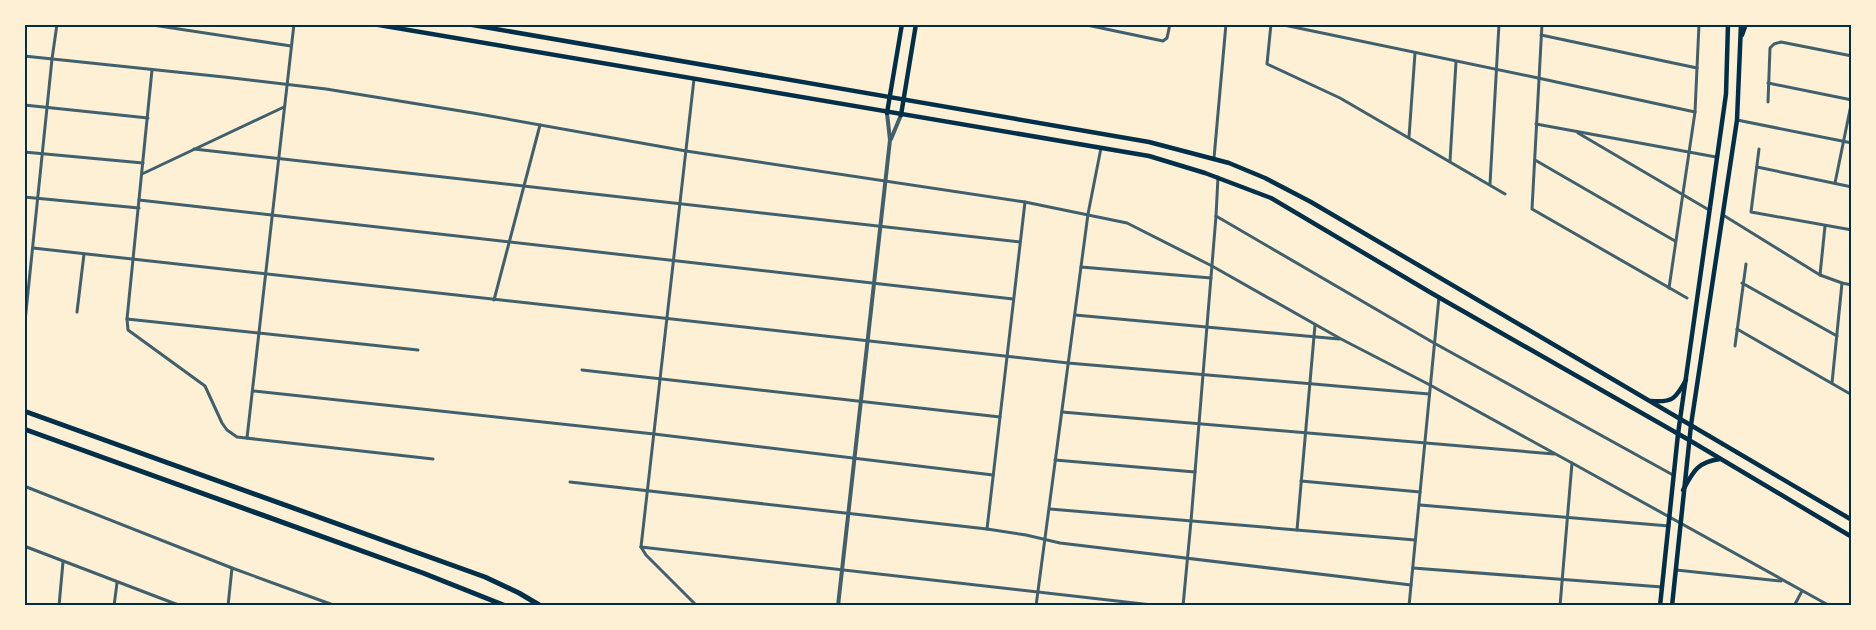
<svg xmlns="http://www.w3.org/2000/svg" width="1876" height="630" font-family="'Space Grotesk',sans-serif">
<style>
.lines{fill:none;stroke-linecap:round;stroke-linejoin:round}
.minor{stroke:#3f606c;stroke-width:3}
.tertiary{stroke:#3f606c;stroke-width:4}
.secondary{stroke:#003049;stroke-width:4.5}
.primary{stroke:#003049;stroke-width:4.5}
.trunk{stroke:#003049;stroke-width:5}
.neatline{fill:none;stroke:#003049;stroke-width:2}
</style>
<rect width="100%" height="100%" fill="#fdf0d5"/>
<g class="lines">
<!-- minor -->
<g class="minor">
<path d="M146,24l145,22"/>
<path d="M1082,24l81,17 4,-3 3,-14"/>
<path d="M1271,24l-4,40 73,34 165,96"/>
<path d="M1279,24l259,54 157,34"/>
<path d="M1542,24l-10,185 155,89"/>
<path d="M1541,35l156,33"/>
<path d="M24,56l200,21 102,12 147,24 213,38 339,51 102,21 85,43 129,73 89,46 142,78 258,143"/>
<path d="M152,70l-25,249 1,11 77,56 17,37 5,7 10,7 196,22"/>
<path d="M1768,83l84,17"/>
<path d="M1768,102l2,-54 4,-4 7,-2 71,14"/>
<path d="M24,105l124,13"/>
<path d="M1737,120l115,23"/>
<path d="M1536,124l180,33"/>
<path d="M1578,133l131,77"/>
<path d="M1409,137l6,-84"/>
<path d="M194,149l826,93"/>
<path d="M1759,149l-8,63 101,18"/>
<path d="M24,152l119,11"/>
<path d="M1214,158l12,-134"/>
<path d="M1535,160l140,81"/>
<path d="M1450,161l6,-99"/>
<path d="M1757,167l95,20"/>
<path d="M142,174l142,-67"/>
<path d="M1835,183l17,-83"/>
<path d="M1490,184l9,-160"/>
<path d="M24,197l115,11"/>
<path d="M139,200l874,99"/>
<path d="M1723,215l97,60 22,8 10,2"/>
<path d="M1216,216l218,127 239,132"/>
<path d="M33,248l1035,115 361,31"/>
<path d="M1081,267l130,11"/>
<path d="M1820,275l5,-49"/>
<path d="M1742,283l95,53"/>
<path d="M1669,288l26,-176 4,-88"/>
<path d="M494,300l46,-175"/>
<path d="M77,312l7,-58"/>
<path d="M1075,315l264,24"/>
<path d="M127,319l291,31"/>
<path d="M1737,329l115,66"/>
<path d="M24,331l28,-272 5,-35"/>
<path d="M1735,346l11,-82"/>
<path d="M582,370l418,47"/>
<path d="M1832,383l10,-100"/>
<path d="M253,391l401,43 339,41"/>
<path d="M1062,412l492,42"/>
<path d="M247,438l47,-414"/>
<path d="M1055,460l140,12"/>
<path d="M1301,481l119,11"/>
<path d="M570,482l417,47 39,6 34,8 351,42"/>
<path d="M24,486l208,82 104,38"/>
<path d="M1420,505l249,21"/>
<path d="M1050,509l365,31"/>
<path d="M987,529l38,-327"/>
<path d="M1297,530l18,-205"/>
<path d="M24,546l157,60"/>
<path d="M641,547l520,59"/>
<path d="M641,547l53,-468"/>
<path d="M641,547l5,8 51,51"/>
<path d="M1413,568l249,19"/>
<path d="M1676,570l105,11"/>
<path d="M59,606l4,-44"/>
<path d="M114,606l3,-23"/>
<path d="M228,606l4,-38"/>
<path d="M1036,606l52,-392 13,-66"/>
<path d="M1183,606l8,-85 25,-305 2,-39"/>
<path d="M1409,606l30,-309"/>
<path d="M1560,606l12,-143"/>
<path d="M1794,606l8,-15"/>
</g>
<!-- tertiary -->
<g class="tertiary">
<path d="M891,139l10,-24"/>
<path d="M838,606l52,-466 -3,-27"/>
</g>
<!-- secondary -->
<g class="secondary">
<path d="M1851,24h1"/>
<path d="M1742,35l4,-11"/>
<path d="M887,113l15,-89"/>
<path d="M901,115l15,-91"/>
<path d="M1660,606l18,-172 48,-340 2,-70"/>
<path d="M1672,606l19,-181 46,-305 4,-96"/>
</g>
<!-- primary -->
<g class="primary">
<path d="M373,24l776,132 56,17 66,25 162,96 256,146 163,97"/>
<path d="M467,24l682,118 80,21 36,15 46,24 541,318"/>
<path d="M1651,401c22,2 25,-3 35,-21"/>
<path d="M1683,490c10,-18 14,-28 37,-31"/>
</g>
<!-- trunk -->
<g class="trunk">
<path d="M24,411l461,166 34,16 22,13"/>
<path d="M24,429l399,144 83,33"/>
</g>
</g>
<!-- border -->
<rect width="1876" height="630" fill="none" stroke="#fdf0d5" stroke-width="51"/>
<rect x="26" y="26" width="1824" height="578" class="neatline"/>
</svg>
